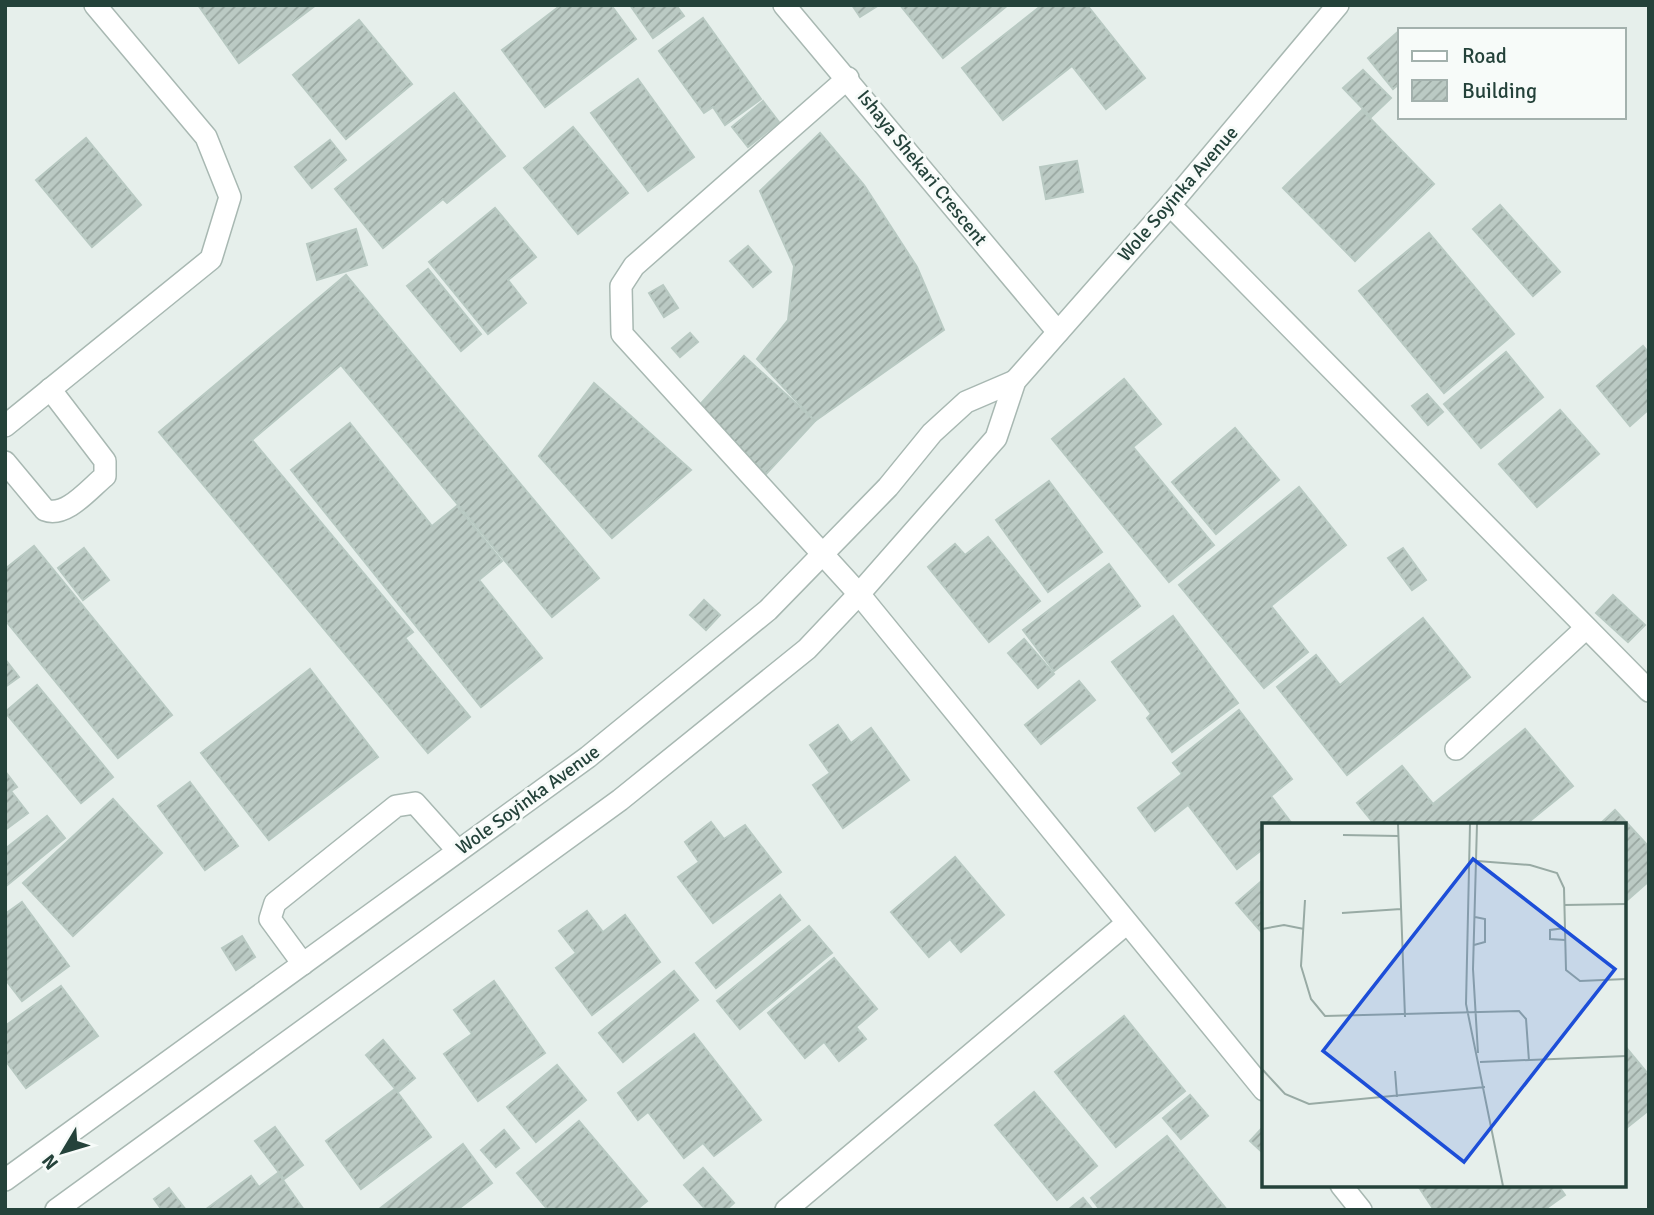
<svg xmlns="http://www.w3.org/2000/svg" width="1654" height="1215" font-family="Signika,sans-serif">
<style>
.building{fill:url(#building-hatch);stroke:#b8c9c2;stroke-width:2}
.lines{fill:none;stroke-linecap:round;stroke-linejoin:round}
.minor-casing{stroke:#a8b8b2;stroke-width:24}
.minor{stroke:#fff;stroke-width:21}
.labels{text-anchor:middle;dominant-baseline:central;stroke-width:6;stroke-linejoin:round;paint-order:stroke}
.street-label{font-size:19px;fill:#24423a;stroke:#f7fbf9}
.inset-road{fill:none;stroke:#98aaa4;stroke-width:2}
.view{fill:#1d4ed8;fill-opacity:0.15;stroke:#1d4ed8;stroke-width:3.5}
.inset-edge{fill:none;stroke:#24423a;stroke-width:3.5}
</style>
<defs>
<pattern id="building-hatch" width="6" height="6" patternUnits="userSpaceOnUse" patternTransform="scale(1.75)"><rect width="6" height="6" fill="#bbcac4"/><path d="M-1 1l2-2M0 6l6-6M5 7l2-2" fill="none" stroke="#98a6a0"/></pattern>
</defs>
<rect width="100%" height="100%" fill="#e6efeb"/>
<!-- building -->
<g class="building">
<path d="M198,5h118l-77,58z"/>
<path d="M561,5h50l25,34 -91,68 -43,-57z"/>
<path d="M630,5h46l8,11 -31,22z"/>
<path d="M852,5h27l-19,12z"/>
<path d="M900,5h108l-65,53z"/>
<path d="M1042,5h45l58,73 -39,31 -34,-43 -69,54 -41,-52z"/>
<path d="M703,18l58,81 -36,26 -12,-18 -9,6 -45,-62z"/>
<path d="M359,20l53,64 -66,55 -53,-64z"/>
<path d="M1400,30v53l-7,6 -25,-31z"/>
<path d="M1363,70l28,28 -20,19 -28,-29z"/>
<path d="M638,79l56,78 -46,34 -57,-78z"/>
<path d="M454,93l51,63 -58,47 -4,-4 -60,49 -48,-59z"/>
<path d="M763,101l16,21 -31,25 -16,-20z"/>
<path d="M1362,110l72,74 -79,77 -72,-73z"/>
<path d="M573,127l55,66 -50,41 -54,-66z"/>
<path d="M820,133l44,52 53,82 27,63 -129,91 -58,-62 31,-39 6,-54 -34,-75z"/>
<path d="M86,138l55,67 -49,42 -56,-67z"/>
<path d="M330,140l16,20 -34,28 -17,-21z"/>
<path d="M1077,161l6,31 -37,7 -6,-32z"/>
<path d="M1500,205l60,67 -27,24 -60,-67z"/>
<path d="M495,208l41,49 -28,23 18,23 -38,31 -59,-72z"/>
<path d="M356,229l11,36 -50,15 -10,-36z"/>
<path d="M1429,233l85,101 -70,59 -85,-102z"/>
<path d="M748,246l23,26 -18,15 -23,-26z"/>
<path d="M428,269l53,65 -20,17 -54,-65z"/>
<path d="M346,275l253,303 -47,39 -211,-252 -89,75 161,192 -8,6 65,79 -42,36 -269,-321z"/>
<path d="M663,285l15,23 -14,9 -15,-24z"/>
<path d="M690,333l8,9 -18,15 -8,-9z"/>
<path d="M1643,346l6,7v56l-19,17 -33,-40z"/>
<path d="M1506,352l37,45 -62,51 -37,-44z"/>
<path d="M744,356l71,65 -49,53 -70,-65z"/>
<path d="M1124,379l37,45 -28,23 81,98 -45,37 -117,-143z"/>
<path d="M594,383l97,87 -79,68 -73,-82z"/>
<path d="M1427,394l16,18 -15,13 -16,-19z"/>
<path d="M1560,410l39,44 -62,53 -38,-43z"/>
<path d="M350,423l82,103 25,-20 45,55 -23,19 63,78 -61,49 -190,-237z"/>
<path d="M1235,428l44,52 -63,54 -44,-52z"/>
<path d="M1049,481l53,71 -54,40 -52,-72z"/>
<path d="M1299,487l47,58 -75,61 37,46 -44,36 -85,-103z"/>
<path d="M988,537l52,64 -51,41 -61,-75 27,-23 10,11z"/>
<path d="M34,546l138,169 -54,43 -113,-138v-51z"/>
<path d="M84,548l25,32 -26,20 -25,-32z"/>
<path d="M1403,548l23,32 -14,10 -24,-32z"/>
<path d="M1109,564l31,42 -86,65 -31,-41z"/>
<path d="M1613,595l32,30 -17,17 -32,-29z"/>
<path d="M704,600l16,15 -14,15 -16,-15z"/>
<path d="M1173,616l65,87 -66,49 -25,-34 4,-4 -39,-52z"/>
<path d="M1423,618l47,59 -123,98 -70,-88 39,-32 24,30z"/>
<path d="M1024,639l30,35 -16,14 -30,-35z"/>
<path d="M5,659l14,18 -14,10z"/>
<path d="M310,669l68,88 -109,83 -68,-87z"/>
<path d="M1079,681l16,19 -54,44 -16,-19z"/>
<path d="M37,685l76,92 -32,26 -76,-91z"/>
<path d="M1239,710l53,69 -21,17 22,29h-29v23l-27,21 -49,-64 -33,26 -17,-23 44,-34 -9,-11z"/>
<path d="M838,725l13,18 20,-15 38,52 -66,48 -30,-43 17,-12 -20,-28z"/>
<path d="M1525,729l48,57 -48,39h-150l-18,-22 45,-37 31,38z"/>
<path d="M5,771l12,16 -6,4 17,22 -23,17z"/>
<path d="M190,782l48,64 -33,24 -47,-64z"/>
<path d="M113,799l49,54 -89,83 -50,-53z"/>
<path d="M1615,810l34,37v34l-25,22v-78h-25z"/>
<path d="M47,816l18,22 -60,49v-38z"/>
<path d="M711,822l13,17 21,-14 36,47 -68,51 -35,-46 21,-15 -14,-20z"/>
<path d="M955,857l49,58 -43,37 -11,-13 -21,18 -38,-45z"/>
<path d="M1264,879v56l-28,-32z"/>
<path d="M780,895l20,25 -84,68 -20,-25z"/>
<path d="M22,902l47,64 -47,35 -17,-22v-65z"/>
<path d="M587,911l16,21 22,-17 35,47 -68,53 -36,-47 20,-15 -17,-22z"/>
<path d="M809,926l23,27 -92,76 -23,-28z"/>
<path d="M242,936l13,21 -19,13 -14,-22z"/>
<path d="M834,958l43,51 -21,18 10,12 -27,22 -15,-19 -19,16 -37,-45z"/>
<path d="M674,971l24,29 -75,62 -24,-29z"/>
<path d="M494,981l51,72 -67,48 -34,-47 28,-20 -18,-24z"/>
<path d="M61,986l37,50 -72,52 -21,-28v-34z"/>
<path d="M1124,1016l61,75 -69,56 -61,-75z"/>
<path d="M694,1034l67,86 -47,36 -11,-13 -19,15 -36,-46 -10,8 -20,-27z"/>
<path d="M383,1040l32,38 -17,14 -32,-37z"/>
<path d="M1624,1045l25,30v35l-25,20z"/>
<path d="M557,1065l29,35 -50,42 -29,-35z"/>
<path d="M395,1089l36,48 -70,52 -35,-48z"/>
<path d="M1034,1092l63,74 -40,34 -62,-75z"/>
<path d="M1190,1095l18,21 -27,23 -18,-21z"/>
<path d="M579,1121l68,80 -11,9h-88l-31,-37z"/>
<path d="M275,1127l28,38 -19,14 -29,-38z"/>
<path d="M1262,1128l2,1v25l-14,-13z"/>
<path d="M504,1130l15,18 -23,19 -15,-17z"/>
<path d="M1167,1136l60,74h-127l-9,-12z"/>
<path d="M463,1144l29,39 -35,27h-79z"/>
<path d="M703,1168l31,35 -8,7h-20l-22,-25z"/>
<path d="M278,1173l26,37h-99l46,-34 8,11z"/>
<path d="M1558,1185l7,10 -21,15h-110l-16,-24z"/>
<path d="M169,1188l17,22h-24l-8,-11z"/>
<path d="M1083,1198l10,12h-25z"/>
</g>
<g class="lines">
<!-- minor casing -->
<g class="minor-casing">
<g id="minor">
<path d="M784,5l274,327"/>
<path d="M848,78l-214,188 -13,20 1,48 237,260 405,496"/>
<path d="M1170,205l479,486"/>
<path d="M5,426l206,-167 19,-62 -24,-60 -111,-132"/>
<path d="M5,462l40,48c21,8 44,-21 60,-34v-15l-55,-72"/>
<path d="M1456,749l130,-121"/>
<path d="M303,964l-33,-45 5,-16 121,-97 19,-3 43,48"/>
<path d="M5,1180l583,-423 180,-147 120,-123 44,-54 34,-31 49,-21"/>
<path d="M1341,1185l20,25"/>
<path d="M56,1210l564,-410 187,-151 52,-55 137,-156 19,-57 155,-176 168,-200"/>
<path d="M786,1210l341,-287"/>
</g>
</g>
<!-- minor -->
<use href="#minor" class="minor"/>
</g>
<g class="labels">
<!-- street labels -->
<g class="street-label">
<text transform="translate(922 168) rotate(51)">Ishaya Shekari Crescent</text>
<text transform="translate(1178 194) rotate(-49)">Wole Soyinka Avenue</text>
<text transform="translate(528 800) rotate(-36)">Wole Soyinka Avenue</text>
</g>
</g>
<!-- overview -->
<g transform="translate(1262 823)">
<rect width="364" height="364" fill="#e6efeb"/>
<path class="inset-road" d="M136,1l7,193M208,1l-4,180 37,182M215,1l-4,145 5,84M81,12l55,1M215,38l53,4 27,8 7,15 2,82 14,11 46,-2M43,77l-4,66 10,33 14,17 194,-5 7,8 3,42M302,82l62,-1M80,90l59,-4M303,105l-15,2v9l15,1M0,106l22,-4 20,4M212,122l11,-3v-23l-10,-2M218,239l146,-6M0,246l23,25 24,10 176,-17M133,248l2,26"/>
<path class="view" d="M211,36l142,110 -151,193 -141,-111z"/>
<rect width="364" height="364" class="inset-edge"/>
</g>
<!-- border -->
<rect width="1654" height="1215" fill="none" stroke="#24423a" stroke-width="14"/>
<!-- legend -->
<rect x="1398" y="28" width="228" height="91" fill="#f7fbf9" stroke="#a3b1ad" stroke-width="2"/>
<rect x="1412" y="51" width="35" height="10" fill="#ffffff" stroke="#a3b1ad" stroke-width="2"/>
<text x="1462" y="63" font-size="21" fill="#24423a">Road</text>
<rect x="1412" y="80" width="35" height="21" fill="url(#building-hatch)" stroke="#a3b1ad" stroke-width="2"/>
<text x="1462" y="98" font-size="21" fill="#24423a">Building</text>
<!-- north arrow -->
<g transform="translate(63 1152) rotate(232)" stroke="#f7fbf9" stroke-width="5" paint-order="stroke">
<path d="M0-5L12 26L0 18L-12 26Z" fill="#24423a"/>
<text y="-10" font-size="19" font-weight="bold" text-anchor="middle" fill="#24423a">N</text>
</g>
</svg>
